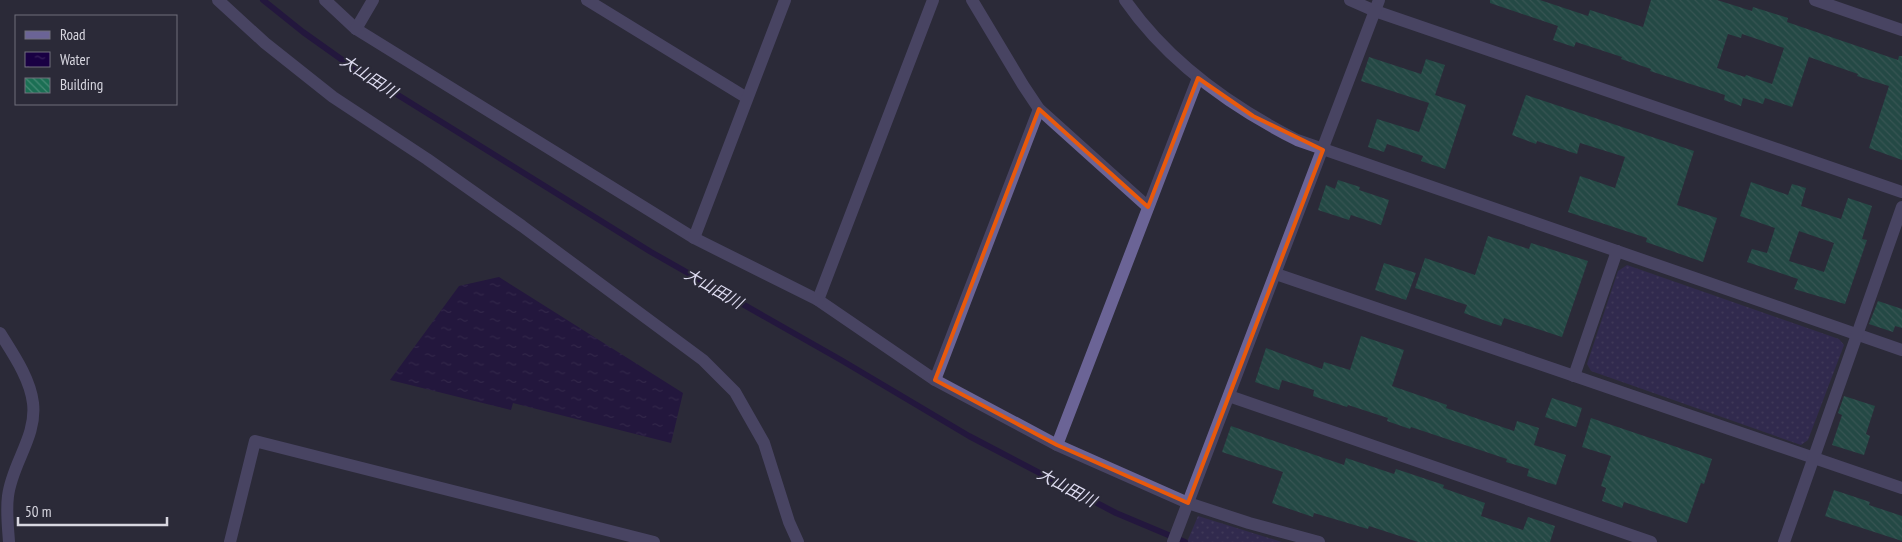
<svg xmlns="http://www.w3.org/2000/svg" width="1902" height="542" font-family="'PT Sans Narrow','Noto Sans JP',sans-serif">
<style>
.grass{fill:url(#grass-dots)}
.water{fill:url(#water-ripples)}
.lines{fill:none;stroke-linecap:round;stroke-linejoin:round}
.stream{stroke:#190043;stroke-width:6}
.building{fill:url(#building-back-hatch);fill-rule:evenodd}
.minor{stroke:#6b6496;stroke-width:12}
.marked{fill:none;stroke:#e8590c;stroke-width:4;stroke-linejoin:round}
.labels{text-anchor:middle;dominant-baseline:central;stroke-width:4;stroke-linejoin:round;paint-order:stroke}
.water-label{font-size:16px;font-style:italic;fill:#dedcf1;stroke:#2b2a38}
</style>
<defs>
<pattern id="grass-dots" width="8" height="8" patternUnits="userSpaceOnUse" patternTransform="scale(1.25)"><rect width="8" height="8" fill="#392b68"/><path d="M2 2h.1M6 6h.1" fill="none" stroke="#55497d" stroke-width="1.8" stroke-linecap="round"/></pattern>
<pattern id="water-ripples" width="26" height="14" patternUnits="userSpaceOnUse" patternTransform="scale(1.25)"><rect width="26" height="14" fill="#190043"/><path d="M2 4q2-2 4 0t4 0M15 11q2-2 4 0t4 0" fill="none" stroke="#3a245e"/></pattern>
<pattern id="building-back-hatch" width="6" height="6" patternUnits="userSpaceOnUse" patternTransform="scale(1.25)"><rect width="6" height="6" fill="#1b6f54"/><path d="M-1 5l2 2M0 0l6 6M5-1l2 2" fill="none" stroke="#468974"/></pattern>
</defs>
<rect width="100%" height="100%" fill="#2b2a38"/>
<!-- grass -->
<g class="grass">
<path d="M1627,265l212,74 5,6 -36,95 -7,5 -210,-74 -4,-7 31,-93z"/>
<path d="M1198,516l84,26h1h-96z"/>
</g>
<!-- water -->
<path class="water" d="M499,277l184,116 -12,50 -158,-40 -2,7 -121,-30 69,-94z"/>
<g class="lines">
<!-- stream -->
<path class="stream" d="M263,0l40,32 45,32 303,188 190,108 128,76 147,77 69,29"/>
</g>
<!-- building -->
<g class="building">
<path d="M1490,0h50l48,16 2,-6 53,17 8,-27h66l35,11 1,-4 35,11 -1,4 111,38 1,-4h3v104l-33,-12 20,-62 -32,-10 1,-2 -49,-17 -17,50 -27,-9 -2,6 -20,-6 -2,8 -17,-6 1,-5 -75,-24 1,-2 -30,-10 1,-2 -46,-15 -2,5 -21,-7 5,-14 -68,-23zM1728,34l13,4 1,-4 42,14 -12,36 -26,-9 -1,2 -28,-9z"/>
<path d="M1369,57l52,17 5,-15 19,6 -10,30 31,10 -21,64 -24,-8 2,-5 -36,-12 -3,8 -16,-5 9,-28 42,13 10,-29 -68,-22z"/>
<path d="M1526,95l168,56 -17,54 40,13 -14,44 -57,-20 1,-4 -79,-26 12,-36 35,12 10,-31 -45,-14 -3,11 -40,-13 -1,3 -24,-9z"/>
<path d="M1338,180l22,7 -1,3 30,10 -8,25 -30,-10 -2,5 -31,-10 8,-25 9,4z"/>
<path d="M1751,182l37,13 4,-11 14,4 -5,18 40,13 7,-21 24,8 -10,33 5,1 -22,64 -51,-15 4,-10 -51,-17 5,-13 15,4 8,-25 -35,-12zM1799,231l35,12 -10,29 -35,-11z"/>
<path d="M1488,236l41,13 2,-6 57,18 -26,76 -58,-19 -3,8 -15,-5 -22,-8 3,-8 -52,-17 10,-30 50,17z"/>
<path d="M1384,263l32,10 -10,27 -31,-10z"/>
<path d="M1878,301l24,8v19l-7,-2 -2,6 -24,-8z"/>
<path d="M1361,336l43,14 -12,36 55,19 -1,3 68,23 3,-10 22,7 -5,17 32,10 -10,30 -29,-9 2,-7 -23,-7 1,-3 -96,-32 -1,2 -23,-8 1,-3 -40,-13 -1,2 -34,-11 1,-6 -32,-10 -3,10 -24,-8 11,-34 56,21 2,-7 26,8z"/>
<path d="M1844,396l31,10 -9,28 4,2 -6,19 -32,-10 10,-30 -4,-2z"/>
<path d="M1552,398l30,10 -6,19 -31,-10z"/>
<path d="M1591,418l121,41 -8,25 -3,-1 -14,40 -63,-21 -2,6 -20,-7 4,-13 -5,-2 10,-30 -29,-9z"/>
<path d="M1231,426l113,39 2,-7 48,16 2,-5 48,16 -1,3 42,15 -4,13 42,14 5,-13 27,9 -5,16h-132l-49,-16 -1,3 -54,-16 -1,4 -41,-14 11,-31 -61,-20z"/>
<path d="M1834,490l36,12 -1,3 33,11v25l-77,-25z"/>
</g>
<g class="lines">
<!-- minor -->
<g class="minor">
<path d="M218,0l47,43 68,54 94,62 95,67 181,134 32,32 29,51 25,79 9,20"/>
<path d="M325,0l31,29 338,209 124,62 117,80 122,65 131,58 61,20 70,19"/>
<path d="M587,0l160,98"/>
<path d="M972,0l51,85 16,24 109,98"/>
<path d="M1125,0c43,62 105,106 172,140l605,210"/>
<path d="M1350,0l25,11 527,181"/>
<path d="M1815,0l87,30"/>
<path d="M356,29l17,-29"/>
<path d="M694,238l91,-238"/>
<path d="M1276,274l626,214"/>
<path d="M818,300l115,-300"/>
<path d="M0,333c13,21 30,45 33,70 4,34 -21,60 -25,93 -2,15 0,31 1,46"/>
<path d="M1574,376l43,-125"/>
<path d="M935,380l104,-271"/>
<path d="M1229,396l422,146"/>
<path d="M1057,445l141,-367"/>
<path d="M230,542l25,-101 399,101"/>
<path d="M1173,542l206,-542"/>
<path d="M1784,542l118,-335"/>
</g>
</g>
<!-- marked area -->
<path d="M0 0H1902V542H0ZM1198,78l55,38 70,34 -135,353 -131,-58 -122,-65 104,-271 109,98z" fill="#2b2a38" fill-opacity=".55" fill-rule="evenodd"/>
<path class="marked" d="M1198,78l55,38 70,34 -135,353 -131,-58 -122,-65 104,-271 109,98z"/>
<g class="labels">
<!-- water labels -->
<g class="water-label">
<text transform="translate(369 76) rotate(33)">大山田川</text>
<text transform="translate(714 288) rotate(30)">大山田川</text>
<text transform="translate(1067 487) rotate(28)">大山田川</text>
</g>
</g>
<!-- legend -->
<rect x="15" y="15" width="162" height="90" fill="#2b2a38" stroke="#706f7b"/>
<rect x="25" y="31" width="25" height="8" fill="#6b6496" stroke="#706f7b"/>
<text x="60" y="40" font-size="15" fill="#d8d7e0">Road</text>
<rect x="25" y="52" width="25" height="15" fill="url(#water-ripples)" stroke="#706f7b"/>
<text x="60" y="65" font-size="15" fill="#d8d7e0">Water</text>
<rect x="25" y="78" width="25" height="15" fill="url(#building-back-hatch)" stroke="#706f7b"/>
<text x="60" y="90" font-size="15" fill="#d8d7e0">Building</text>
<!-- scale -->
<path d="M18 517v8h149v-8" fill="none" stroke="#d8d7e0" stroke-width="2.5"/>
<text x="25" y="517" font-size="15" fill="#d8d7e0" stroke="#2b2a38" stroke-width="4" paint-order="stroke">50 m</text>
</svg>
